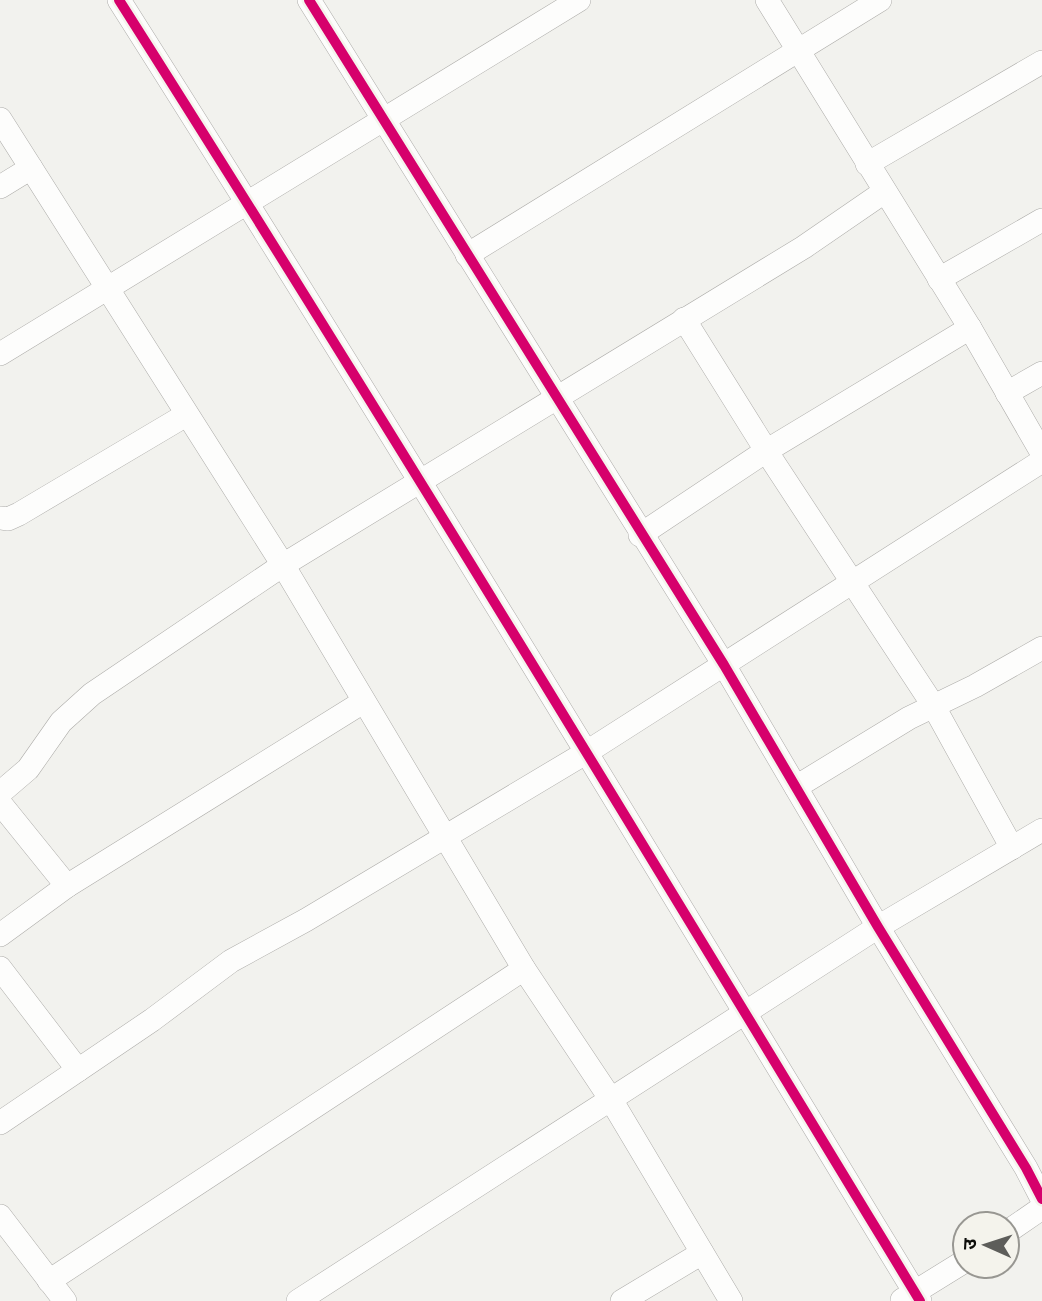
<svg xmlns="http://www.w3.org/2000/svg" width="1042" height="1301" font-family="'Alegreya Sans','Noto Sans Devanagari',sans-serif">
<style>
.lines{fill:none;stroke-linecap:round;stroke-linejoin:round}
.minor-casing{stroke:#adaca9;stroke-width:24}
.minor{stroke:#fdfdfc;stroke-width:23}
.cycleway-casing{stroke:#f4f3ec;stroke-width:15}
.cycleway{stroke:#d6006c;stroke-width:10}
</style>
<rect width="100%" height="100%" fill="#f2f2ee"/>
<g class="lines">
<!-- minor casing -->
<g class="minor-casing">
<g id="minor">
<path d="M119,0c273,430 537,866 801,1301"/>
<path d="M309,0l415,665 154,262 148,241 16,31"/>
<path d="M767,0l203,328 72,125"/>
<path d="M0,119l283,446 241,404 86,129 121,203"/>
<path d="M867,164l175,-102"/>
<path d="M0,187l31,-19"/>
<path d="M467,255l413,-255"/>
<path d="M939,279l103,-59"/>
<path d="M684,319l90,144 159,242 79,143"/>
<path d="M0,354l579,-354"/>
<path d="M1007,393l35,-20"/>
<path d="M0,518l8,1 11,-5 167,-99"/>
<path d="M640,535l126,-84 204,-123"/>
<path d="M796,787l113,-69 66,-32 67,-38"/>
<path d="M0,793l28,-24 33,-47 31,-28 191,-129 521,-318 80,-55"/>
<path d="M0,803l67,83"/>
<path d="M0,935l67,-49 296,-184"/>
<path d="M0,968l78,102"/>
<path d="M0,1123l152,-103 79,-59 75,-41 281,-168 455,-291"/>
<path d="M0,1216l65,85"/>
<path d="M1007,1232l35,-24"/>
<path d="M49,1281l475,-312"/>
<path d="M902,1300l63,-39"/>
<path d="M298,1301l580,-374 164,-97"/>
<path d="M622,1301l80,-48"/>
</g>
</g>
<!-- minor -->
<use href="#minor" class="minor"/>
<!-- cycleway casing -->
<g class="cycleway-casing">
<g id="cycleway">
<path d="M119,0c273,430 537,866 801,1301"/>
<path d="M309,0l415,665 154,262 148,241 16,31"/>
</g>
</g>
<!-- cycleway -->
<use href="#cycleway" class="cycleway"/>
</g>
<!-- north arrow -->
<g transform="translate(986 1245) rotate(273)"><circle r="33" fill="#f4f3ec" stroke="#989792" stroke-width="2"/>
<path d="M0-5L12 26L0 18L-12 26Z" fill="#5d5d5a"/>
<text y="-10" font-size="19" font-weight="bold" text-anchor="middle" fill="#0d0d0a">उ</text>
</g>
</svg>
